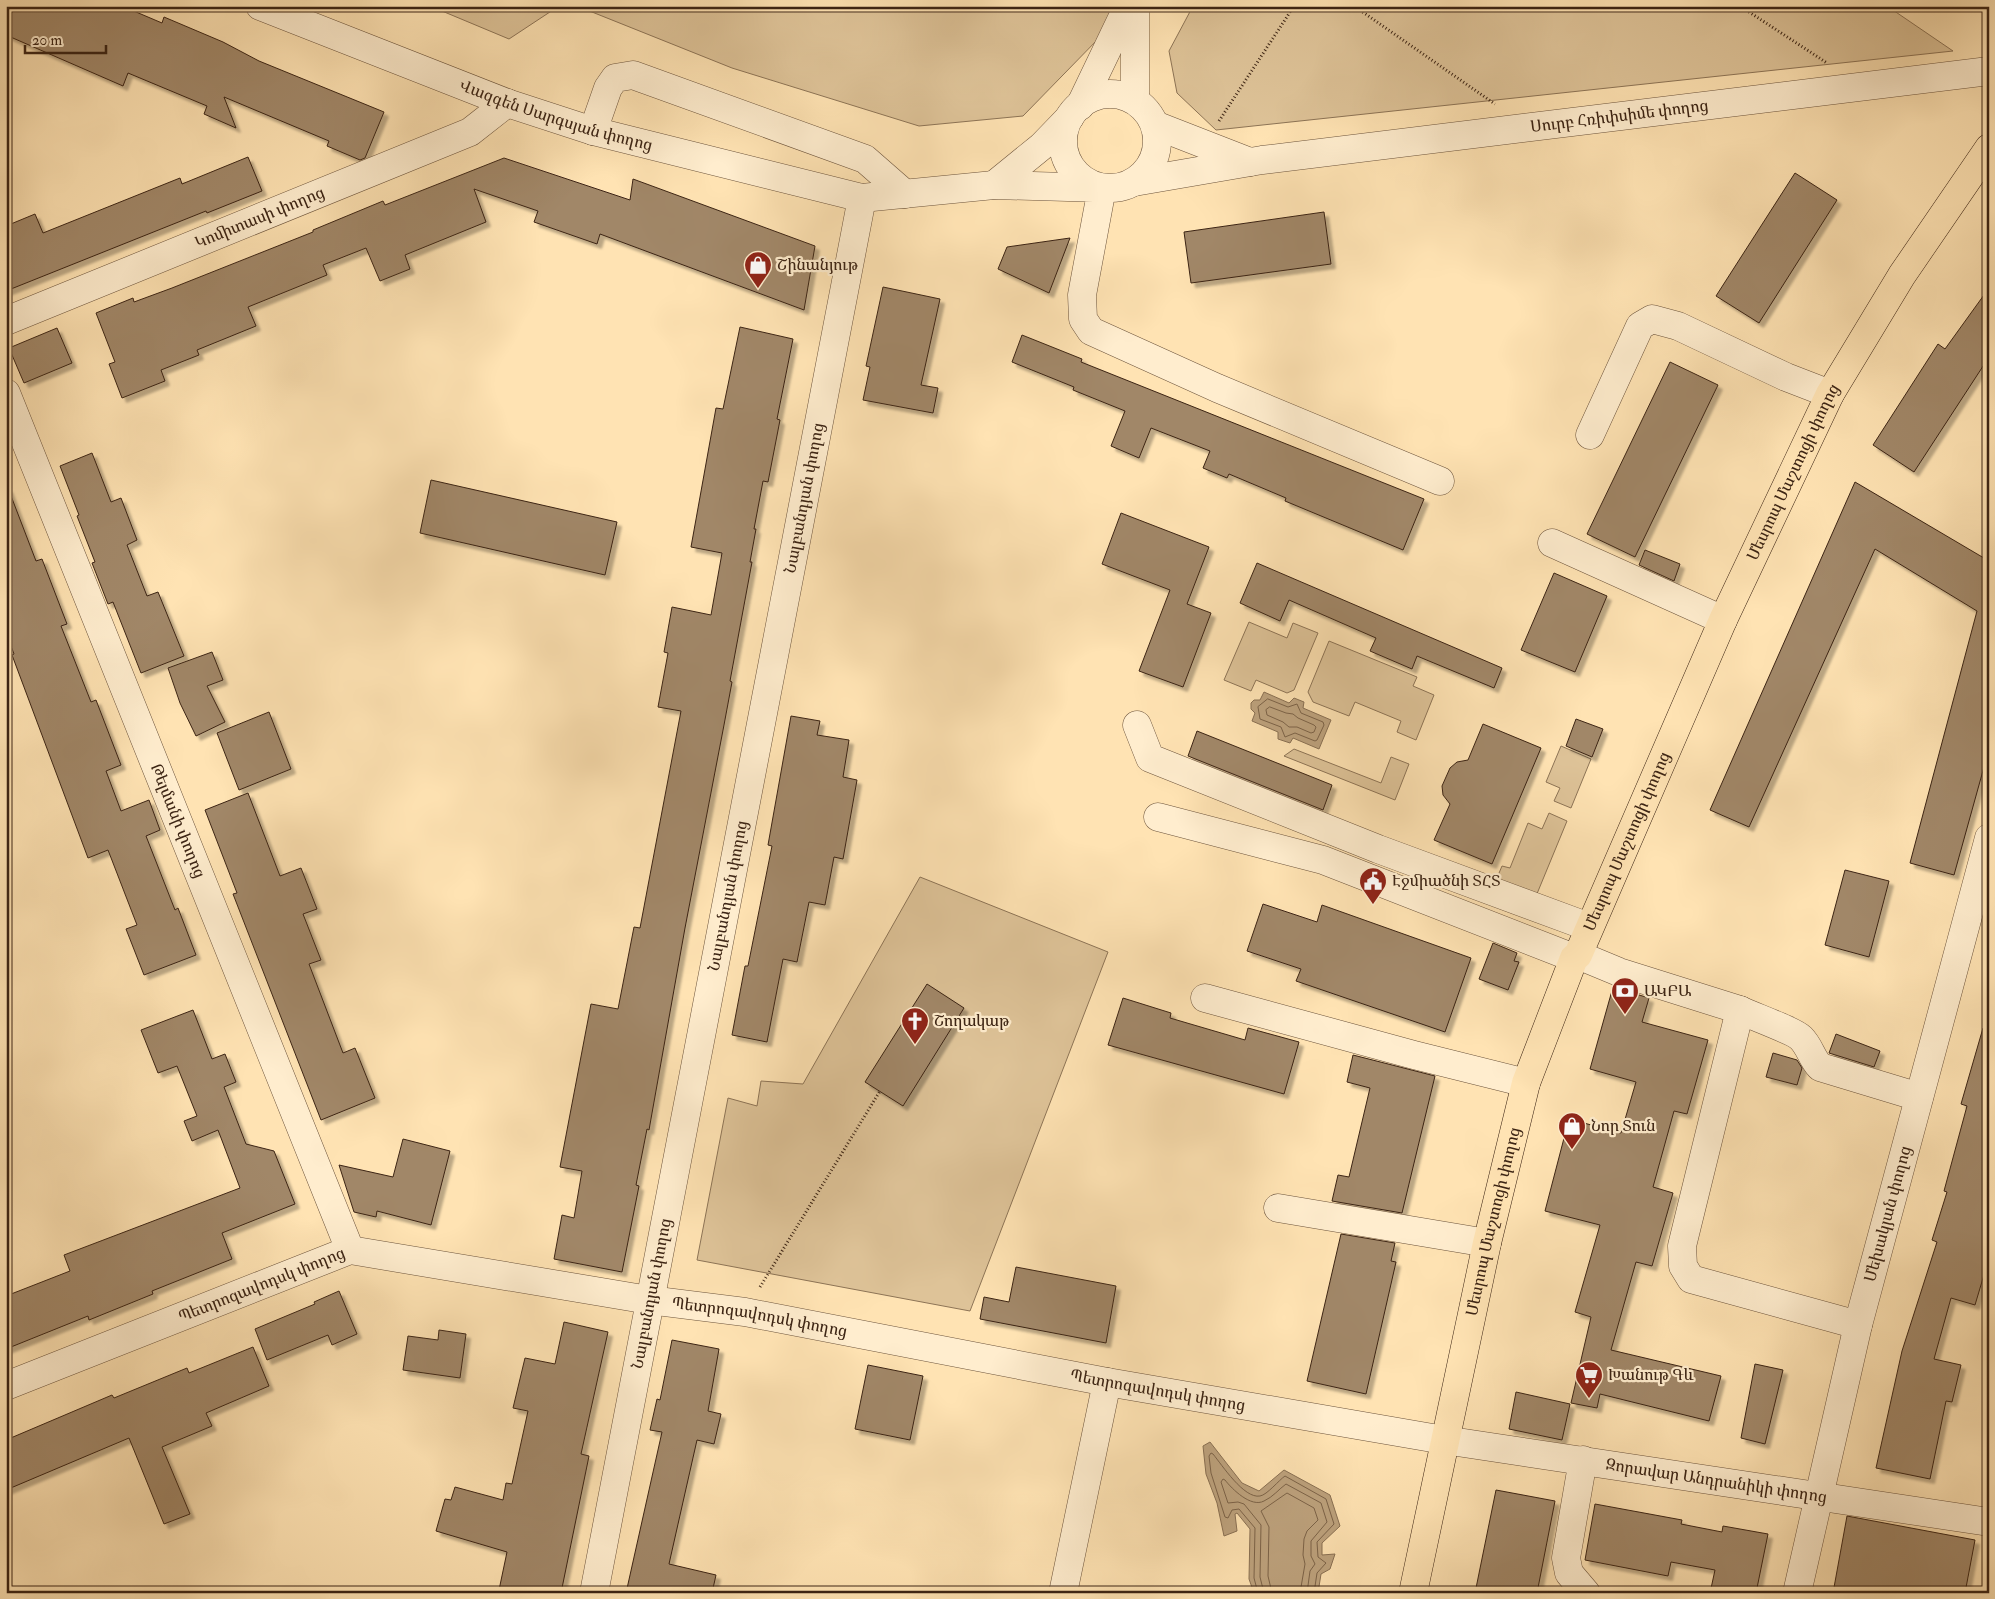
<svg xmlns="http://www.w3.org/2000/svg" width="1995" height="1599" font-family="'IM FELL Double Pica','Noto Serif Armenian',serif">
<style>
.green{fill:#dec398;stroke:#8d7456}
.water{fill:#bda27d;stroke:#897053}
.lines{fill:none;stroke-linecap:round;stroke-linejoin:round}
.shore{stroke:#7c6348;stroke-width:1}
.building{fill:#a18767;stroke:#3c2414;filter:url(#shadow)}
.minor-casing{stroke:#6d543c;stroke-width:29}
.major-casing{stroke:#3c2414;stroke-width:29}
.path{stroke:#3c2414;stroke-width:3;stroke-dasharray:1 2.5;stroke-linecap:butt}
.minor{stroke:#ffedce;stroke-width:28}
.major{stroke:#ffe3b3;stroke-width:28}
.labels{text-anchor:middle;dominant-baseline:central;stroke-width:4.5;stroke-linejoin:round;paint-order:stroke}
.street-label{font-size:16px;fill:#3c2414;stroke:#ffedce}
.poi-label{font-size:16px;fill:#3c2414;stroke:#ffedce;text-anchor:start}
</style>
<defs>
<filter id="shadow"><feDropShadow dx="4.5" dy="4.5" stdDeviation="1" flood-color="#0004"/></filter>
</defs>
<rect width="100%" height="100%" fill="#ffe3b3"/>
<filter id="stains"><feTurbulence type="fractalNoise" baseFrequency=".004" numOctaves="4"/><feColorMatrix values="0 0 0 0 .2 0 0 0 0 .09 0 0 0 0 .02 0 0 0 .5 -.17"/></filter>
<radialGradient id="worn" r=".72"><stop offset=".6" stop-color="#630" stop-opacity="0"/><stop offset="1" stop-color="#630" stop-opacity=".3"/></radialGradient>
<!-- green -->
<g class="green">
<path d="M430,6h129l-50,33z"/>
<path d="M577,6h539l-14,29 -79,81 -104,10 -187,-58z"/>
<path d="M1193,6h694l66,45 -737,79 -39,-37 -8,-42z"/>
<path d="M1249,622l38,16 6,-15 25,10 -24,57 -7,3 -31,-13 -5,11 -27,-11z"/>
<path d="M1329,641l88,36 -4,9 21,9 -18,45 -19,-8 4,-11 -46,-19 -6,14 -36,-14 -5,-10z"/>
<path d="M1561,746l30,13 -20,49 -17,-7 6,-13 -14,-6z"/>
<path d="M1294,749l87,34 10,-26 18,7 -14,36 -111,-44z"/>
<path d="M1549,813l18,8 -33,80 -40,-16 8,-19 8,2 18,-45 14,6z"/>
<path d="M920,877l188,75 -138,359 -273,-51 31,-162 29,8 4,-25 42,3z"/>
</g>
<!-- water -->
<g class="water">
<path d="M1264,692l25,11 5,-5 10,4 -1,6 28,12 -12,29 -26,-11 -3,5 -12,-4v-7l-26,-11 3,-8 -4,-4v-6l3,-3h6z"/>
<path d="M1210,1442l32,41 17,8 25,-21 46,25 10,31 -18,17v12l13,-1 -5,15 -9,5 -3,19h-64l-5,-14 1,-50 -13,-16 -2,1 2,17 -13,5 -7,-33 -11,-29 -3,-28z"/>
</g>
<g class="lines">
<!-- shore -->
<g class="shore">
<path d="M1268,699l20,8 9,-3 4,9 22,9 1,3 -7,15 -2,1 -20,-8 -10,4 -4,-10 -21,-8 -2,-12z"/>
<path d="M1270,707l16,6 7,1 5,4 16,7 2,2 -2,5 -3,1 -14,-6h-8l-6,-5 -16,-7 -1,-5z"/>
<path d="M1258,1593l-4,-15 1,-50 -16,-19 -7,1 -4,8 -3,-1 -14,-44 -2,-17 2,-3 2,1c9,11 31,45 47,42 7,-1 19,-16 25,-20l41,23 8,25 -17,18 1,15 8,6 -9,10 -3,20"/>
<path d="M1264,1593l-4,-16 1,-52 -17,-21 -6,-2 -10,1 -7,-21 2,-3 2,1c7,9 26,28 39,21 9,-4 15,-12 22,-17l35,19 6,19 -16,19v15l4,8 -5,7 -3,22"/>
<path d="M1272,1593l-4,-17 1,-49 -8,-16 26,-18 27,15 4,12 -11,11 -3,8 -1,16 2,9 -5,29"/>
</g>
</g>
<!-- building -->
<g class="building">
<path d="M6,6h116l40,17 2,-6 59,25 36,19 125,51 -19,46 -5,2 -33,-14 2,-5 -105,-44 12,31 -32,-14 3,-8 -79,-33 -5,13 -117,-51z"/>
<path d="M248,157l14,34 -55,22 -1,-2 -200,80v-65l29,-12 8,19 137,-55 2,6z"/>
<path d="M504,158l126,42 3,-21 182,67 -11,64 -204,-76 -3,10 -63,-22 4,-11 -64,-22 12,33 -81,33 5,14 -30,12 -14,-33 -43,17 4,10 -79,32 8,19 -59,24 2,5 -38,15 4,11 -43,17 -13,-34 6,-2 -19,-49 37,-15 1,4 38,-14 141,-56v-2l70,-29 2,4z"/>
<path d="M1795,173l42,27 -78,123 -43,-27z"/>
<path d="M1324,212l7,52 -140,19 -7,-51z"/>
<path d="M1070,238l-21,55 -51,-24 9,-22z"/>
<path d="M883,287l57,12 -19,86 17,3 -5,25 -70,-13 7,-33 -4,-1z"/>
<path d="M1989,288v69l-75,115 -41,-27 65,-101 7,5z"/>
<path d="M740,327l53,12 -16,80 3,1 -12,62 -5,-1 -9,48h2l-6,33h2l-22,119 2,1 -8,43 -39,203 -36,202 -2,-1 -11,56 3,1 -17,86 -68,-13 8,-44 12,3 8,-47 -22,-4 31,-163 27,5 16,-82 6,1 41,-217 -23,-4 10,-54 -4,-1 8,-45 39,8 11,-62 -31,-6 25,-139 7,1z"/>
<path d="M57,328l15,35 -48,20 -15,-35z"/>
<path d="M1022,335l60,24 -1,3 343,137 -21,51 -118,-49 1,-3 -57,-24 -2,4 -24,-10 7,-17 -59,-23 -12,30 -28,-12 14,-35 -52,-21 1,-3 -62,-25z"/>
<path d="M1670,362l48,23 -83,172 -48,-23z"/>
<path d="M92,453l19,49 10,-4 16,42 -10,5 20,51 11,-4 26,64 -43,17 -28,-71 -5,2 -16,-41 3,-1 -18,-46 2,-1 -19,-49z"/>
<path d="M431,480l186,42 -12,53 -185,-42z"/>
<path d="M1855,482l134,79v188l-35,126 -44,-12 67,-252 -102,-62 -126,278 -39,-17z"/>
<path d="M6,488h2l28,73 6,-2 25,65 -6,2 30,76 5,-2 25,65 -15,6 15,40 28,-11 11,30 -14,6 29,74 3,-2 18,47 -52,20 -18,-46 11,-4 -29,-75 -20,8 -76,-203 2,-1 -8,-21z"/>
<path d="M1121,513l88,34 -22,57 24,9 -28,74 -44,-16 31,-81 -68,-26z"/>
<path d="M1645,550l35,14 -6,17 -35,-16z"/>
<path d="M1257,563l245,105 -8,20 -77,-32 -5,13 -42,-18 6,-13 -87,-38 -9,21 -40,-18z"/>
<path d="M1554,573l53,23 -32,76 -54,-22z"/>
<path d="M212,652l11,28 -16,6 18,36 -29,14 -16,-33 -12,-35z"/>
<path d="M269,712l22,57 -52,21 -22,-57z"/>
<path d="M791,716l29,5 -3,14 32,5 -6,37 14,3 -14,79 -9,-2 -9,48 -16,-3 -12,60 -14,-3 -16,83 -35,-7 13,-69h3l24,-120 -4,-1z"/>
<path d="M1576,719l27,10 -11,28 -26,-11z"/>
<path d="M1483,724l58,24 -49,116 -58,-24 16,-36 -7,-9 -1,-9 8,-18 7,-6 11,-2z"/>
<path d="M1197,731l135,54 -9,25 -135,-54z"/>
<path d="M248,793l32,83 21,-8 16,41 -14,5 18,46 -12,4 34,89 12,-5 20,50 -54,22 -88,-226 4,-1 -32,-83z"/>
<path d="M1845,870l44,11 -20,76 -44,-12z"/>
<path d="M1263,904l54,18 5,-17 149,53 -26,74 -149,-51 5,-12 -54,-18z"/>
<path d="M1493,943l24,10 -3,8 5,1 -11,28 -29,-11z"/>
<path d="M927,984l37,24 -61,98 -38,-24z"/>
<path d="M1613,987l36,11 -7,24 66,18 -21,74 -13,-3 -21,76 20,6 -21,73 -16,-4 -25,88 110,26 -12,45 -109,-27 -3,14 -26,-5 20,-86 -16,-5 25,-87 -55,-14 24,-92 52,14 15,-51 -46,-13z"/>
<path d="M1123,998l48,15 -1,5 75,22 3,-12 51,14 -15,52 -176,-49z"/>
<path d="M193,1010l19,49 13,-5 11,28 -12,5 22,57 28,7 21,53 -73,29 10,26 -80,32 1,3 -64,26 -1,-4 -82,33v-53l64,-25 -6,-16 176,-67 -22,-58 -26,11 -8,-20 13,-5 -20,-50 -19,7 -17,-43z"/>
<path d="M1983,1028l6,1v229l-14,47 -24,-7 -17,61 27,6 -9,37 -6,-1 -16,78 -54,-11 26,-117 35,-109 -5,-2 15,-48 -3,-1 23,-85 -6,-2z"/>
<path d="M1836,1034l44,17 -6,16 -45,-14z"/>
<path d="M1773,1053l24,7 5,8 -5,17 -31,-8z"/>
<path d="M1353,1055l82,21 -33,137 -70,-12 6,-26 11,2 21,-89 -23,-6z"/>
<path d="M403,1139l47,12 -19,74 -54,-14 -1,6 -22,-5 -15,-47 54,12z"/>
<path d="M1341,1234l54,9 -4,18 5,1 -30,132 -59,-13z"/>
<path d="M1016,1267l100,19 -10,57 -126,-24 4,-22 25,5z"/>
<path d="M339,1291l18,43 -25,11 -4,-10 -61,25 -12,-31 60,-25 -1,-2z"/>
<path d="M564,1322l44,10 -27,122 8,2 -28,137h-46l-16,-3 8,-38 -71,-21 9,-32 6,1 4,-13 48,13 3,-17 6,1 16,-73 -15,-3 12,-50 30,6z"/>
<path d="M439,1330l27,4 -6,44 -57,-8 5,-34 30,4z"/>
<path d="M672,1340l47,9 -11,62 13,3 -7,30 -17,-4 -28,124 47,11 -4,18h-86l36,-161 -12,-2 7,-31 3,1z"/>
<path d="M253,1347l16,39 -63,27 6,13 -50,21 28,67 -26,10 -35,-86 -123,52v-50l106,-45 2,3 73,-30 2,5z"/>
<path d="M1755,1364l28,6 -18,74 -24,-6z"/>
<path d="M868,1365l55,11 -13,64 -55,-11z"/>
<path d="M1516,1392l54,12 -8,36 -53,-11z"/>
<path d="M1496,1490l59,11 -18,92h-62z"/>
<path d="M1595,1504l87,16 -1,4 41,8 1,-6 45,8 -12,59h-46l5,-23 -44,-8 -3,14 -83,-16z"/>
<path d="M1847,1516l128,24 -10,53h-132z"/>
</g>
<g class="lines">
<!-- minor casing -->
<g class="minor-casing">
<g id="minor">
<path id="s1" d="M260,6l247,97 86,28 269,67 132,-13 108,3 -20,107 1,24 8,12 126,57 223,93"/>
<circle cx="1110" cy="141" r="47"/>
<path d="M1135,100v-94"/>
<path d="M1080,106l48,-100"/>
<path d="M1155,125l95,37"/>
<path d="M593,131l15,-43 7,-10 18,-3 232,84 40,35"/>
<path id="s2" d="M1134,182l128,-22 727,-89"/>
<path d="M994,185l48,-39 28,-29"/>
<path id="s3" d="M6,321l464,-189 37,-29"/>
<path id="s4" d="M6,393l344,857"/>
<path d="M1590,435l50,-109 12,-7 26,7 108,51 44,17"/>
<path d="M1552,543l171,77"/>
<path d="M1137,725l13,33 228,91 211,78"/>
<path d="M1158,817l165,43 251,98"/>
<path d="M1578,955l41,17 121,38 -58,236 1,20 8,13 167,46"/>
<path d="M1205,998l209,57 112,28"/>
<path d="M1740,1010c12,6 54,21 61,28 9,9 10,19 19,29l99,30"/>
<path d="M1278,1208l209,35"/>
<path id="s5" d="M6,1386l344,-136 299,50 96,12 362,70 337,58 545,82"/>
<path d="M1583,1460l-17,98 3,15 17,20"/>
<path id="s6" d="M594,1593l268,-1395"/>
<path d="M1063,1593l44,-211"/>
<path id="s7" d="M1797,1593l61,-268 131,-487"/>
</g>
</g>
<!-- major casing -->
<g class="major-casing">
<g id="major">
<path id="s8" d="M1413,1593l74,-350 39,-160 48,-125 4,-3 145,-335 107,-226 72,-119 87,-127"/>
</g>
</g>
<!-- path -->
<g class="path">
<path d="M1354,6l141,98"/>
<path d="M1740,6l87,57"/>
<path d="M1219,121l75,-115"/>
<path d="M760,1287l120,-196"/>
</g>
<!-- minor -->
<use href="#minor" class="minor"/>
<!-- major -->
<use href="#major" class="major"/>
</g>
<!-- icons -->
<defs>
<g id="shop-pin" transform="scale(1.4375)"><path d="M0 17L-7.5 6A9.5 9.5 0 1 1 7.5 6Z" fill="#8f2418" stroke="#ffedce"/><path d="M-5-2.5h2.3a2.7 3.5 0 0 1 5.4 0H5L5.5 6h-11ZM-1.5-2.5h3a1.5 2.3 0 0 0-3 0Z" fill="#fff"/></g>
<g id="civic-pin" transform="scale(1.4375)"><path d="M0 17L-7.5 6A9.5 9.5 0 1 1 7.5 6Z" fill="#8f2418" stroke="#ffedce"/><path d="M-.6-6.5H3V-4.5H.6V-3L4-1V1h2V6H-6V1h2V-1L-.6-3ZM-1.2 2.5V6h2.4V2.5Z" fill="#fff"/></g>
<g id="bank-pin" transform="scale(1.4375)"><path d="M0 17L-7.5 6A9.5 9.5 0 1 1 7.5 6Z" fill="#8f2418" stroke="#ffedce"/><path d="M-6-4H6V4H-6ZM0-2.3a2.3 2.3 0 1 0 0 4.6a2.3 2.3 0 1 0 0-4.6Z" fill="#fff"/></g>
<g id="church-pin" transform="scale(1.4375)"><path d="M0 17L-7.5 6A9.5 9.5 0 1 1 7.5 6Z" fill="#8f2418" stroke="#ffedce"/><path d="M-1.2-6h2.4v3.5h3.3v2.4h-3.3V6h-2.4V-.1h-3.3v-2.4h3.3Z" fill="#fff"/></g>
<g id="supermarket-pin" transform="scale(1.4375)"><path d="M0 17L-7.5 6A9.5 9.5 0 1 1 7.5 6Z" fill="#8f2418" stroke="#ffedce"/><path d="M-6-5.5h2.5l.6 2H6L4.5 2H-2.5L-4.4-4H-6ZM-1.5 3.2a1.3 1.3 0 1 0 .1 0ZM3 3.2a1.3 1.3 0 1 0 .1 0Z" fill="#fff"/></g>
</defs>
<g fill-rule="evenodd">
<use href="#shop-pin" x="758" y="265"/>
<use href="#civic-pin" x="1373" y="881"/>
<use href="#bank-pin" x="1625" y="991"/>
<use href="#church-pin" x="915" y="1021"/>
<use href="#shop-pin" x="1572" y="1126"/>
<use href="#supermarket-pin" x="1589" y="1375"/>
</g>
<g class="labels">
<!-- street labels -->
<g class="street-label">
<text stroke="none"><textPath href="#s1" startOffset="316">Վազգեն Սարգսյան փողոց</textPath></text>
<text stroke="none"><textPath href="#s2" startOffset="490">Սուրբ Հռիփսիմե փողոց</textPath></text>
<text stroke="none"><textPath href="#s3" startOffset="274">Կոմիտասի փողոց</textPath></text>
<text stroke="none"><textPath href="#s8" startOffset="1190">Մեսրոպ Մաշտոցի փողոց</textPath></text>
<text stroke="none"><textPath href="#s6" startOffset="1115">Նալբանդյան փողոց</textPath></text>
<text stroke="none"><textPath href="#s4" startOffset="461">Թելմանի փողոց</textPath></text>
<text stroke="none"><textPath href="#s8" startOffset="785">Մեսրոպ Մաշտոցի փողոց</textPath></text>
<text stroke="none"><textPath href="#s6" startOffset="710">Նալբանդյան փողոց</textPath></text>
<text stroke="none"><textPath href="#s7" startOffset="390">Մեխակյան փողոց</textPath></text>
<text stroke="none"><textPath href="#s8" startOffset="380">Մեսրոպ Մաշտոցի փողոց</textPath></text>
<text stroke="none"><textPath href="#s5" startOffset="275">Պետրոզավոդսկ փողոց</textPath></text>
<text stroke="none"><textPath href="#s6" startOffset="305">Նալբանդյան փողոց</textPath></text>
<text stroke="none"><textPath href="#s5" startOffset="785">Պետրոզավոդսկ փողոց</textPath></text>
<text stroke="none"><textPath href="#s5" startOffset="1190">Պետրոզավոդսկ փողոց</textPath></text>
<text stroke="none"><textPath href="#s5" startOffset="1756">Զորավար Անդրանիկի փողոց</textPath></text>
</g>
<!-- poi labels -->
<g class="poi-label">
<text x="777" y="265">Շինանյութ</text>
<text x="1392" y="881">Էջմիածնի ՏՀՏ</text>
<text x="1644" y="991">ԱԿԲԱ</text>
<text x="934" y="1021">Շողակաթ</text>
<text x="1591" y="1126">Նոր Տուն</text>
<text x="1608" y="1375">Խանութ Գև</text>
</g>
</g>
<!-- margin -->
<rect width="1995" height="1599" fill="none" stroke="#ffe3b3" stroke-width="25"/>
<rect x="8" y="8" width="1980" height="1584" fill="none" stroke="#3c2414" stroke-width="2.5"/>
<rect x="12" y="12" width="1970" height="1574" fill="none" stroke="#3c2414"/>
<!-- scale -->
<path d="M25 45v8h81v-8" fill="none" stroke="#3c2414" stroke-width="2.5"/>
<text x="32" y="45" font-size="15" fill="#3c2414" stroke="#ffedce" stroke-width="4" paint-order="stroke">20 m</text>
<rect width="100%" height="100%" filter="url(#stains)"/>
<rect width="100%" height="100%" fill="url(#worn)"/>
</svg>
